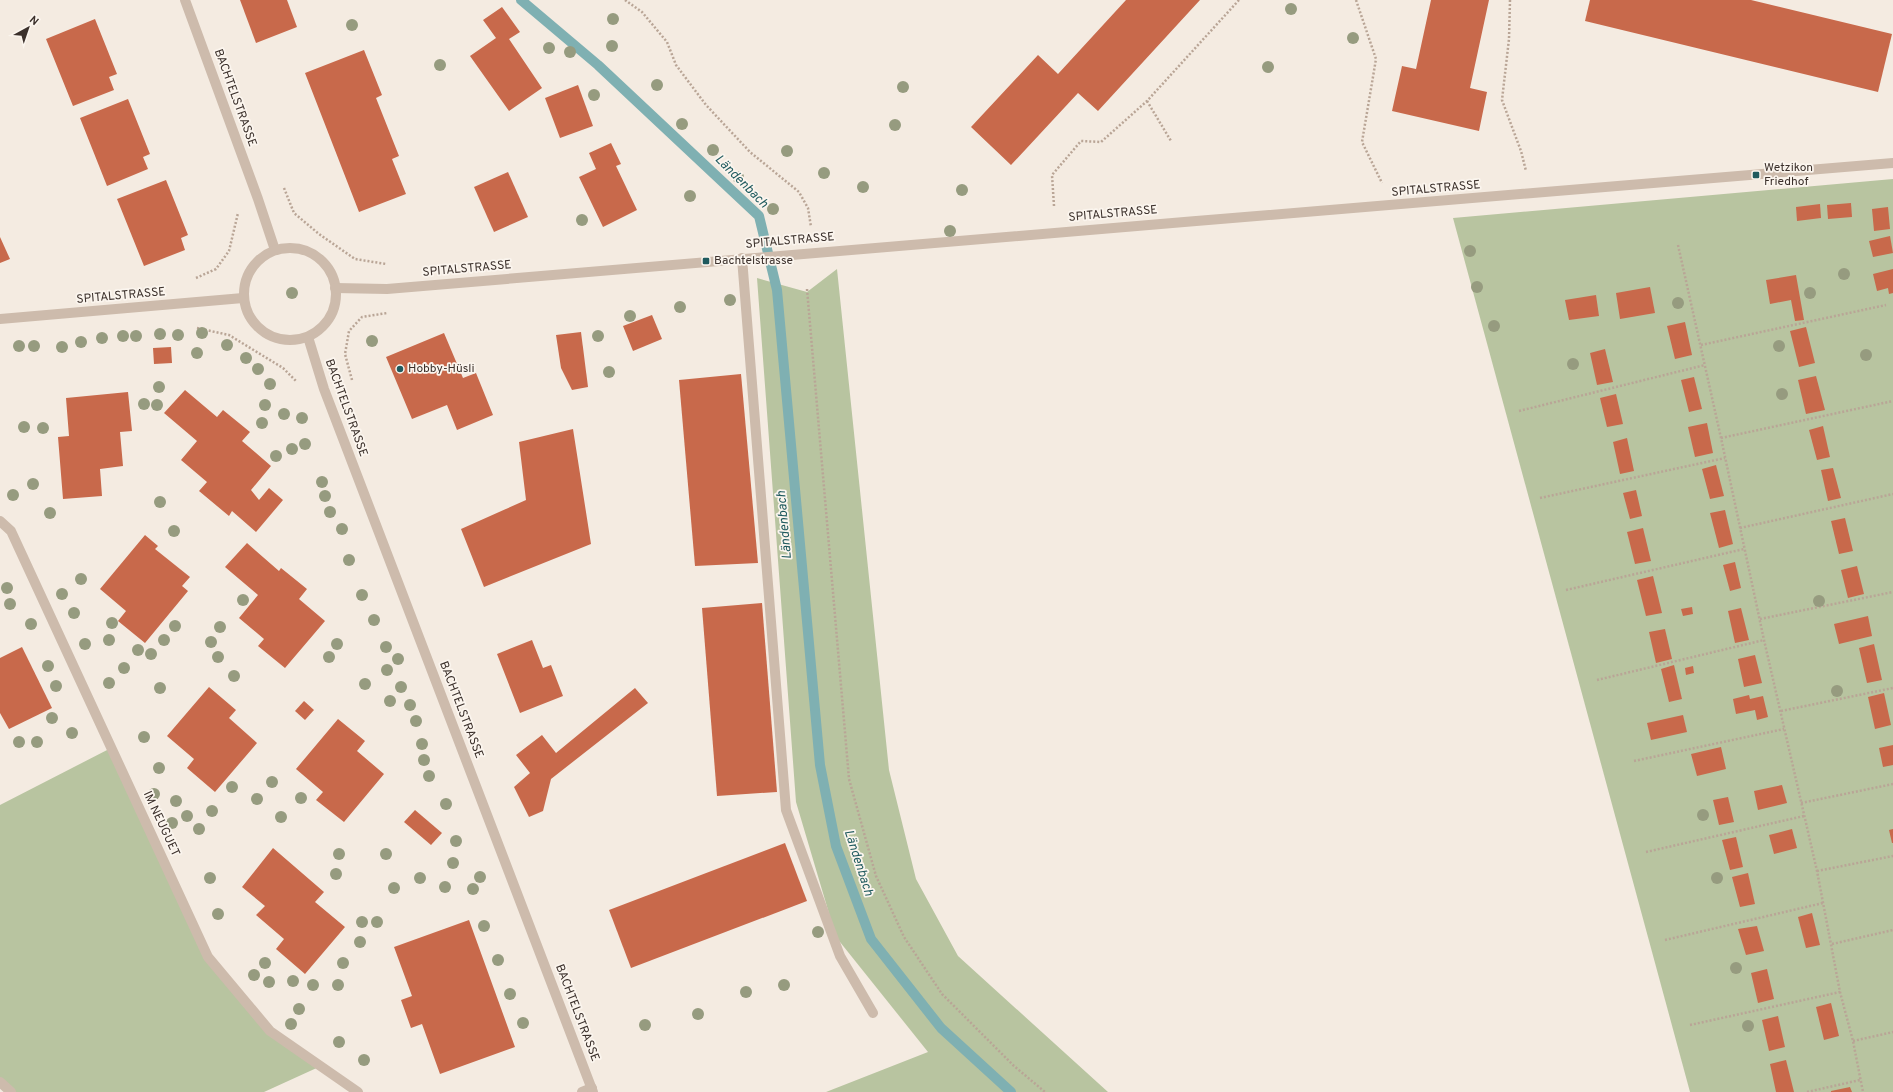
<svg xmlns="http://www.w3.org/2000/svg" width="1893" height="1092" font-family="Overpass,sans-serif">
<style>
.green{fill:#b8c4a0}
.lines{fill:none;stroke-linecap:round;stroke-linejoin:round}
.stream{stroke:#7fb0b2;stroke-width:10}
.building{fill:#c8694b}
.path{stroke:#b9a596;stroke-width:2.5;stroke-dasharray:2 2;stroke-linecap:butt}
.service{stroke:#cdbbac;stroke-width:10}
.minor{stroke:#cdbbac;stroke-width:10}
.tertiary{stroke:#cdbbac;stroke-width:10}
.tree{fill:#969b7f}
.poi-dot{fill:#1f5a5e;stroke:#fbf5ee;stroke-width:1.5}
.labels{text-anchor:middle;dominant-baseline:central;stroke-width:3.5;stroke-linejoin:round;paint-order:stroke}
.street-label{font-size:12px;fill:#3b302b;stroke:#fbf5ee}
.poi-label{font-size:12px;fill:#3b302b;stroke:#fbf5ee;text-anchor:start}
.water-label{font-size:13px;font-style:italic;fill:#1f5a5e;stroke:#fbf5ee}
</style>
<rect width="100%" height="100%" fill="#f4ebe1"/>
<!-- green -->
<g class="green">
<path d="M1893,179v913h-203l-237,-874z"/>
<path d="M837,269l52,501 27,109 42,77 150,136h-282l102,-40 -92,-115 -40,-135 -39,-524 50,14z"/>
<path d="M111,748l97,209 62,74 51,35 -57,26h-253l-11,-10v-277z"/>
</g>
<g class="lines">
<!-- stream -->
<path class="stream" d="M521,0l77,65 161,151 18,74 43,475 16,81 35,93 70,89 70,64"/>
</g>
<!-- building -->
<g class="building">
<path d="M240,0h47l10,27 -41,16z"/>
<path d="M1126,0h74l-102,111 -20,-18 -67,72 -40,-38 67,-72 20,19z"/>
<path d="M1431,0h58l-19,88 17,4 -8,39 -87,-20 10,-45 14,3z"/>
<path d="M1590,0h161l141,34 -14,58 -293,-71z"/>
<path d="M502,7l18,25 -11,7 33,49 -33,23 -39,-55 26,-18 -13,-18z"/>
<path d="M95,19l22,55 -8,3 5,13 -41,16 -27,-67z"/>
<path d="M364,50l18,45 -6,3 23,58 -7,3 14,35 -47,18 -54,-139z"/>
<path d="M578,85l15,41 -33,12 -15,-40z"/>
<path d="M128,99l22,55 -7,3 5,12 -41,17 -27,-68z"/>
<path d="M611,143l10,21 -5,2 21,44 -34,17 -24,-50 17,-8 -7,-16z"/>
<path d="M508,172l20,45 -34,15 -20,-45z"/>
<path d="M166,180l22,55 -7,3 4,12 -41,16 -27,-67z"/>
<path d="M1851,203l1,14 -24,2 -1,-14z"/>
<path d="M1820,204l1,14 -24,3 -1,-14z"/>
<path d="M1888,207l2,22 -16,2 -2,-22z"/>
<path d="M1890,236l3,17 -20,4 -4,-16z"/>
<path d="M0,237l10,22 -10,4z"/>
<path d="M1893,269v24l-4,1 -1,-6 -11,3 -4,-17z"/>
<path d="M1796,275l8,45 -9,1 -4,-21 -21,4 -4,-24z"/>
<path d="M1650,287l5,26 -35,6 -4,-26z"/>
<path d="M1596,295l3,21 -30,4 -4,-20z"/>
<path d="M652,315l10,24 -29,12 -10,-25z"/>
<path d="M1685,322l7,33 -17,4 -8,-33z"/>
<path d="M1806,327l9,36 -16,4 -9,-36z"/>
<path d="M581,332l7,55 -16,3 -11,-22 -5,-33z"/>
<path d="M444,333l19,45 13,-5 17,42 -36,15 -10,-25 -35,14 -26,-62z"/>
<path d="M171,347l1,16 -18,1 -1,-16z"/>
<path d="M1605,349l8,33 -16,3 -7,-32z"/>
<path d="M741,374l17,189 -63,3 -16,-186z"/>
<path d="M1816,376l9,34 -19,4 -8,-34z"/>
<path d="M1694,377l8,32 -13,3 -8,-32z"/>
<path d="M185,390l32,27 6,-7 27,22 -8,9 29,25 -20,24 8,10 10,-12 14,12 -27,32 -24,-21 -3,5 -30,-25 8,-9 -26,-22 16,-19 -33,-28z"/>
<path d="M128,392l4,39 -12,1 3,34 -23,3 2,27 -39,3 -5,-62 11,-1 -3,-38z"/>
<path d="M1616,394l7,30 -16,3 -7,-29z"/>
<path d="M1707,423l6,30 -18,4 -7,-30z"/>
<path d="M1823,426l7,31 -13,3 -8,-30z"/>
<path d="M573,429l18,115 -107,43 -23,-58 65,-29 -7,-58z"/>
<path d="M1627,438l7,33 -14,3 -7,-32z"/>
<path d="M1716,465l8,31 -14,3 -8,-30z"/>
<path d="M1833,468l8,30 -13,3 -7,-31z"/>
<path d="M1636,490l6,26 -12,3 -7,-26z"/>
<path d="M1725,510l8,34 -14,4 -9,-35z"/>
<path d="M1845,518l8,33 -14,3 -8,-33z"/>
<path d="M1643,528l8,33 -16,3 -8,-32z"/>
<path d="M145,535l13,11 -3,3 35,28 -8,9 6,5 -43,52 -27,-22 8,-10 -26,-22z"/>
<path d="M247,543l32,28 2,-3 26,21 -8,10 26,22 -40,47 -27,-22 6,-7 -25,-21 19,-23 -33,-28z"/>
<path d="M1735,562l6,26 -11,3 -7,-26z"/>
<path d="M1857,566l7,28 -16,4 -7,-28z"/>
<path d="M1653,576l9,37 -16,3 -9,-36z"/>
<path d="M762,603l15,189 -60,4 -15,-188z"/>
<path d="M1692,607l1,7 -10,2 -2,-7z"/>
<path d="M1741,608l8,32 -14,3 -7,-32z"/>
<path d="M1868,616l4,20 -33,8 -5,-20z"/>
<path d="M1665,629l7,30 -16,4 -7,-31z"/>
<path d="M532,640l11,28 8,-3 12,31 -43,17 -23,-59z"/>
<path d="M1874,644l8,36 -15,3 -8,-35z"/>
<path d="M22,647l30,61 -43,21 -9,-16v-55z"/>
<path d="M1755,655l7,28 -18,4 -6,-28z"/>
<path d="M1674,665l8,34 -13,3 -8,-33z"/>
<path d="M1693,666l1,7 -8,2 -1,-7z"/>
<path d="M209,687l27,23 -7,8 28,25 -42,49 -28,-24 7,-9 -27,-23z"/>
<path d="M635,688l13,15 -97,76 -8,32 -14,6 -15,-30 16,-14 -14,-18 26,-20 14,18z"/>
<path d="M1884,693l7,32 -16,4 -7,-32z"/>
<path d="M1749,695l1,4 13,-3 5,21 -11,3 -2,-10 -19,4 -3,-15z"/>
<path d="M304,701l10,9 -9,10 -10,-9z"/>
<path d="M1683,715l4,17 -36,8 -4,-17z"/>
<path d="M338,719l27,22 -8,10 27,23 -40,48 -28,-22 7,-8 -27,-23z"/>
<path d="M1893,745v20l-10,2 -4,-19z"/>
<path d="M1721,747l5,22 -29,7 -6,-22z"/>
<path d="M1782,785l5,18 -29,7 -4,-19z"/>
<path d="M1728,797l6,25 -15,3 -6,-25z"/>
<path d="M415,810l27,23 -11,12 -27,-23z"/>
<path d="M1792,829l5,19 -23,6 -5,-19z"/>
<path d="M1893,829v14h-1l-3,-13z"/>
<path d="M1736,837l7,30 -13,3 -8,-30z"/>
<path d="M785,843l22,58 -176,67 -22,-58z"/>
<path d="M273,848l51,44 -9,10 30,25 -40,47 -29,-25 8,-10 -28,-24 9,-9 -23,-19z"/>
<path d="M1748,873l7,31 -15,3 -8,-30z"/>
<path d="M1812,913l8,32 -14,3 -8,-31z"/>
<path d="M469,920l46,127 -75,27 -18,-50 -11,4 -10,-28 11,-4 -18,-49z"/>
<path d="M1757,926l7,25 -18,4 -8,-26z"/>
<path d="M1767,969l7,30 -16,4 -7,-30z"/>
<path d="M1831,1003l8,33 -15,4 -8,-33z"/>
<path d="M1778,1016l7,31 -16,4 -7,-31z"/>
<path d="M1786,1060l8,32h-18l-6,-28z"/>
<path d="M1850,1087l2,5h-21v-1z"/>
</g>
<g class="lines">
<!-- path -->
<g class="path">
<path d="M625,0l17,12 25,30 9,23 30,40 44,47 49,40 9,16 3,19"/>
<path d="M1356,0l20,59 -14,83 20,41"/>
<path d="M1510,0l-1,39 -7,61 19,51 5,20"/>
<path d="M1147,101l24,40"/>
<path d="M284,188l10,25 25,21 36,25 31,5"/>
<path d="M1054,206l-2,-31 29,-34 20,1 46,-41 92,-101"/>
<path d="M1678,245l43,193 43,202 53,231 23,121 13,49 10,51"/>
<path d="M196,278l20,-9 13,-18 9,-38"/>
<path d="M807,289l42,490 27,97 28,61 38,57 72,72 31,26"/>
<path d="M197,328l32,7 54,33 13,13"/>
<path d="M1701,345l185,-40"/>
<path d="M352,380l-7,-26 4,-23 13,-14 25,-4"/>
<path d="M1519,411l186,-46"/>
<path d="M1721,438l172,-37"/>
<path d="M1540,498l185,-40"/>
<path d="M1740,528l153,-34"/>
<path d="M1566,590l178,-41"/>
<path d="M1760,619l133,-27"/>
<path d="M1597,680l167,-40"/>
<path d="M1781,711l112,-23"/>
<path d="M1634,761l150,-32"/>
<path d="M1801,803l92,-19"/>
<path d="M1646,852l158,-36"/>
<path d="M1817,871l76,-15"/>
<path d="M1665,940l158,-37"/>
<path d="M1832,944l61,-14"/>
<path d="M1690,1025l150,-33"/>
<path d="M1853,1041l40,-9"/>
<path d="M1807,1092l53,-12"/>
</g>
<!-- service -->
<path class="service" d="M742,258l44,552 54,146 33,57"/>
<!-- minor -->
<g class="minor">
<path d="M0,521l11,10 197,426 62,74 88,61"/>
<path d="M0,1082l11,10"/>
<path d="M582,1092l10,-4"/>
</g>
<!-- tertiary -->
<g class="tertiary">
<path d="M185,0l73,199 17,51"/>
<circle cx="290" cy="294" r="46"/>
<path d="M335,288l52,1c502,-45 1004,-82 1506,-126"/>
<path d="M0,319l243,-21"/>
<path d="M308,337l16,52 269,703"/>
</g>
</g>
<!-- trees -->
<g class="tree">
<circle cx="1291" cy="9" r="6"/>
<circle cx="613" cy="19" r="6"/>
<circle cx="352" cy="25" r="6"/>
<circle cx="1353" cy="38" r="6"/>
<circle cx="612" cy="46" r="6"/>
<circle cx="549" cy="48" r="6"/>
<circle cx="570" cy="52" r="6"/>
<circle cx="440" cy="65" r="6"/>
<circle cx="1268" cy="67" r="6"/>
<circle cx="657" cy="85" r="6"/>
<circle cx="903" cy="87" r="6"/>
<circle cx="594" cy="95" r="6"/>
<circle cx="682" cy="124" r="6"/>
<circle cx="895" cy="125" r="6"/>
<circle cx="713" cy="150" r="6"/>
<circle cx="787" cy="151" r="6"/>
<circle cx="824" cy="173" r="6"/>
<circle cx="738" cy="177" r="6"/>
<circle cx="863" cy="187" r="6"/>
<circle cx="962" cy="190" r="6"/>
<circle cx="690" cy="196" r="6"/>
<circle cx="773" cy="209" r="6"/>
<circle cx="582" cy="220" r="6"/>
<circle cx="950" cy="231" r="6"/>
<circle cx="1470" cy="251" r="6"/>
<circle cx="1844" cy="274" r="6"/>
<circle cx="1477" cy="287" r="6"/>
<circle cx="292" cy="293" r="6"/>
<circle cx="1810" cy="293" r="6"/>
<circle cx="730" cy="300" r="6"/>
<circle cx="1678" cy="303" r="6"/>
<circle cx="680" cy="307" r="6"/>
<circle cx="630" cy="316" r="6"/>
<circle cx="1494" cy="326" r="6"/>
<circle cx="202" cy="333" r="6"/>
<circle cx="160" cy="334" r="6"/>
<circle cx="178" cy="335" r="6"/>
<circle cx="123" cy="336" r="6"/>
<circle cx="136" cy="336" r="6"/>
<circle cx="598" cy="336" r="6"/>
<circle cx="102" cy="338" r="6"/>
<circle cx="372" cy="341" r="6"/>
<circle cx="81" cy="342" r="6"/>
<circle cx="227" cy="345" r="6"/>
<circle cx="19" cy="346" r="6"/>
<circle cx="34" cy="346" r="6"/>
<circle cx="1779" cy="346" r="6"/>
<circle cx="62" cy="347" r="6"/>
<circle cx="197" cy="353" r="6"/>
<circle cx="1866" cy="355" r="6"/>
<circle cx="246" cy="358" r="6"/>
<circle cx="1573" cy="364" r="6"/>
<circle cx="258" cy="369" r="6"/>
<circle cx="609" cy="372" r="6"/>
<circle cx="270" cy="384" r="6"/>
<circle cx="159" cy="387" r="6"/>
<circle cx="1782" cy="394" r="6"/>
<circle cx="144" cy="404" r="6"/>
<circle cx="157" cy="405" r="6"/>
<circle cx="265" cy="405" r="6"/>
<circle cx="284" cy="414" r="6"/>
<circle cx="302" cy="418" r="6"/>
<circle cx="262" cy="423" r="6"/>
<circle cx="24" cy="427" r="6"/>
<circle cx="43" cy="428" r="6"/>
<circle cx="305" cy="444" r="6"/>
<circle cx="292" cy="449" r="6"/>
<circle cx="276" cy="456" r="6"/>
<circle cx="322" cy="482" r="6"/>
<circle cx="33" cy="484" r="6"/>
<circle cx="13" cy="495" r="6"/>
<circle cx="325" cy="496" r="6"/>
<circle cx="160" cy="502" r="6"/>
<circle cx="330" cy="512" r="6"/>
<circle cx="50" cy="513" r="6"/>
<circle cx="342" cy="529" r="6"/>
<circle cx="174" cy="531" r="6"/>
<circle cx="349" cy="560" r="6"/>
<circle cx="81" cy="579" r="6"/>
<circle cx="7" cy="588" r="6"/>
<circle cx="62" cy="594" r="6"/>
<circle cx="362" cy="595" r="6"/>
<circle cx="243" cy="600" r="6"/>
<circle cx="1819" cy="601" r="6"/>
<circle cx="10" cy="604" r="6"/>
<circle cx="74" cy="613" r="6"/>
<circle cx="374" cy="620" r="6"/>
<circle cx="112" cy="623" r="6"/>
<circle cx="31" cy="624" r="6"/>
<circle cx="175" cy="626" r="6"/>
<circle cx="220" cy="627" r="6"/>
<circle cx="109" cy="640" r="6"/>
<circle cx="164" cy="640" r="6"/>
<circle cx="211" cy="642" r="6"/>
<circle cx="85" cy="644" r="6"/>
<circle cx="337" cy="644" r="6"/>
<circle cx="386" cy="647" r="6"/>
<circle cx="138" cy="650" r="6"/>
<circle cx="151" cy="654" r="6"/>
<circle cx="218" cy="657" r="6"/>
<circle cx="329" cy="657" r="6"/>
<circle cx="398" cy="659" r="6"/>
<circle cx="48" cy="666" r="6"/>
<circle cx="124" cy="668" r="6"/>
<circle cx="387" cy="670" r="6"/>
<circle cx="234" cy="676" r="6"/>
<circle cx="109" cy="683" r="6"/>
<circle cx="365" cy="684" r="6"/>
<circle cx="56" cy="686" r="6"/>
<circle cx="401" cy="687" r="6"/>
<circle cx="160" cy="688" r="6"/>
<circle cx="1837" cy="691" r="6"/>
<circle cx="390" cy="701" r="6"/>
<circle cx="410" cy="705" r="6"/>
<circle cx="52" cy="718" r="6"/>
<circle cx="416" cy="721" r="6"/>
<circle cx="72" cy="733" r="6"/>
<circle cx="144" cy="737" r="6"/>
<circle cx="19" cy="742" r="6"/>
<circle cx="37" cy="742" r="6"/>
<circle cx="422" cy="744" r="6"/>
<circle cx="424" cy="760" r="6"/>
<circle cx="159" cy="768" r="6"/>
<circle cx="429" cy="776" r="6"/>
<circle cx="272" cy="782" r="6"/>
<circle cx="232" cy="787" r="6"/>
<circle cx="154" cy="794" r="6"/>
<circle cx="301" cy="798" r="6"/>
<circle cx="257" cy="799" r="6"/>
<circle cx="176" cy="801" r="6"/>
<circle cx="446" cy="804" r="6"/>
<circle cx="212" cy="811" r="6"/>
<circle cx="1703" cy="815" r="6"/>
<circle cx="187" cy="816" r="6"/>
<circle cx="281" cy="817" r="6"/>
<circle cx="172" cy="823" r="6"/>
<circle cx="199" cy="829" r="6"/>
<circle cx="456" cy="841" r="6"/>
<circle cx="339" cy="854" r="6"/>
<circle cx="386" cy="854" r="6"/>
<circle cx="453" cy="863" r="6"/>
<circle cx="336" cy="874" r="6"/>
<circle cx="480" cy="877" r="6"/>
<circle cx="210" cy="878" r="6"/>
<circle cx="420" cy="878" r="6"/>
<circle cx="1717" cy="878" r="6"/>
<circle cx="445" cy="887" r="6"/>
<circle cx="394" cy="888" r="6"/>
<circle cx="473" cy="889" r="6"/>
<circle cx="218" cy="914" r="6"/>
<circle cx="362" cy="922" r="6"/>
<circle cx="377" cy="922" r="6"/>
<circle cx="484" cy="926" r="6"/>
<circle cx="818" cy="932" r="6"/>
<circle cx="360" cy="942" r="6"/>
<circle cx="498" cy="960" r="6"/>
<circle cx="265" cy="963" r="6"/>
<circle cx="343" cy="963" r="6"/>
<circle cx="1736" cy="968" r="6"/>
<circle cx="254" cy="975" r="6"/>
<circle cx="293" cy="981" r="6"/>
<circle cx="269" cy="982" r="6"/>
<circle cx="313" cy="985" r="6"/>
<circle cx="338" cy="985" r="6"/>
<circle cx="784" cy="985" r="6"/>
<circle cx="746" cy="992" r="6"/>
<circle cx="510" cy="994" r="6"/>
<circle cx="299" cy="1009" r="6"/>
<circle cx="698" cy="1014" r="6"/>
<circle cx="523" cy="1023" r="6"/>
<circle cx="291" cy="1024" r="6"/>
<circle cx="645" cy="1025" r="6"/>
<circle cx="1748" cy="1026" r="6"/>
<circle cx="339" cy="1042" r="6"/>
<circle cx="364" cy="1060" r="6"/>
</g>
<!-- markers -->
<g class="poi-dot">
<rect x="1752" y="171" width="8" height="8" rx="2"/>
<rect x="702" y="257" width="8" height="8" rx="2"/>
<circle cx="400" cy="369" r="4"/>
</g>
<g class="labels">
<!-- street labels -->
<g class="street-label">
<text transform="translate(235 98) rotate(70)">BACHTELSTRASSE</text>
<text transform="translate(1436 189) rotate(-5)">SPITALSTRASSE</text>
<text transform="translate(1113 214) rotate(-5)">SPITALSTRASSE</text>
<text transform="translate(790 241) rotate(-5)">SPITALSTRASSE</text>
<text transform="translate(467 269) rotate(-5)">SPITALSTRASSE</text>
<text transform="translate(121 296) rotate(-5)">SPITALSTRASSE</text>
<text transform="translate(346 408) rotate(70)">BACHTELSTRASSE</text>
<text transform="translate(461 710) rotate(69)">BACHTELSTRASSE</text>
<text transform="translate(161 824) rotate(65)">IM NEUGUET</text>
<text transform="translate(577 1013) rotate(69)">BACHTELSTRASSE</text>
</g>
<!-- poi labels -->
<g class="poi-label">
<text x="1764" y="168">Wetzikon<tspan x="1764" dy="14">Friedhof</tspan></text>
<text x="714" y="261">Bachtelstrasse</text>
<text x="408" y="369">Hobby-Hüsli</text>
</g>
<!-- water labels -->
<g class="water-label">
<text transform="translate(741 182) rotate(45)">Ländenbach</text>
<text transform="translate(785 525) rotate(-95)">Ländenbach</text>
<text transform="translate(858 863) rotate(72)">Ländenbach</text>
</g>
</g>
<!-- north arrow -->
<g transform="translate(28 28) rotate(40)" stroke="#fbf5ee" stroke-width="3" paint-order="stroke">
<path d="M0-3L7 15L0 10L-7 15Z" fill="#3b302b"/>
<text y="-6" font-size="11" font-weight="bold" text-anchor="middle" fill="#3b302b">N</text>
</g>
</svg>
